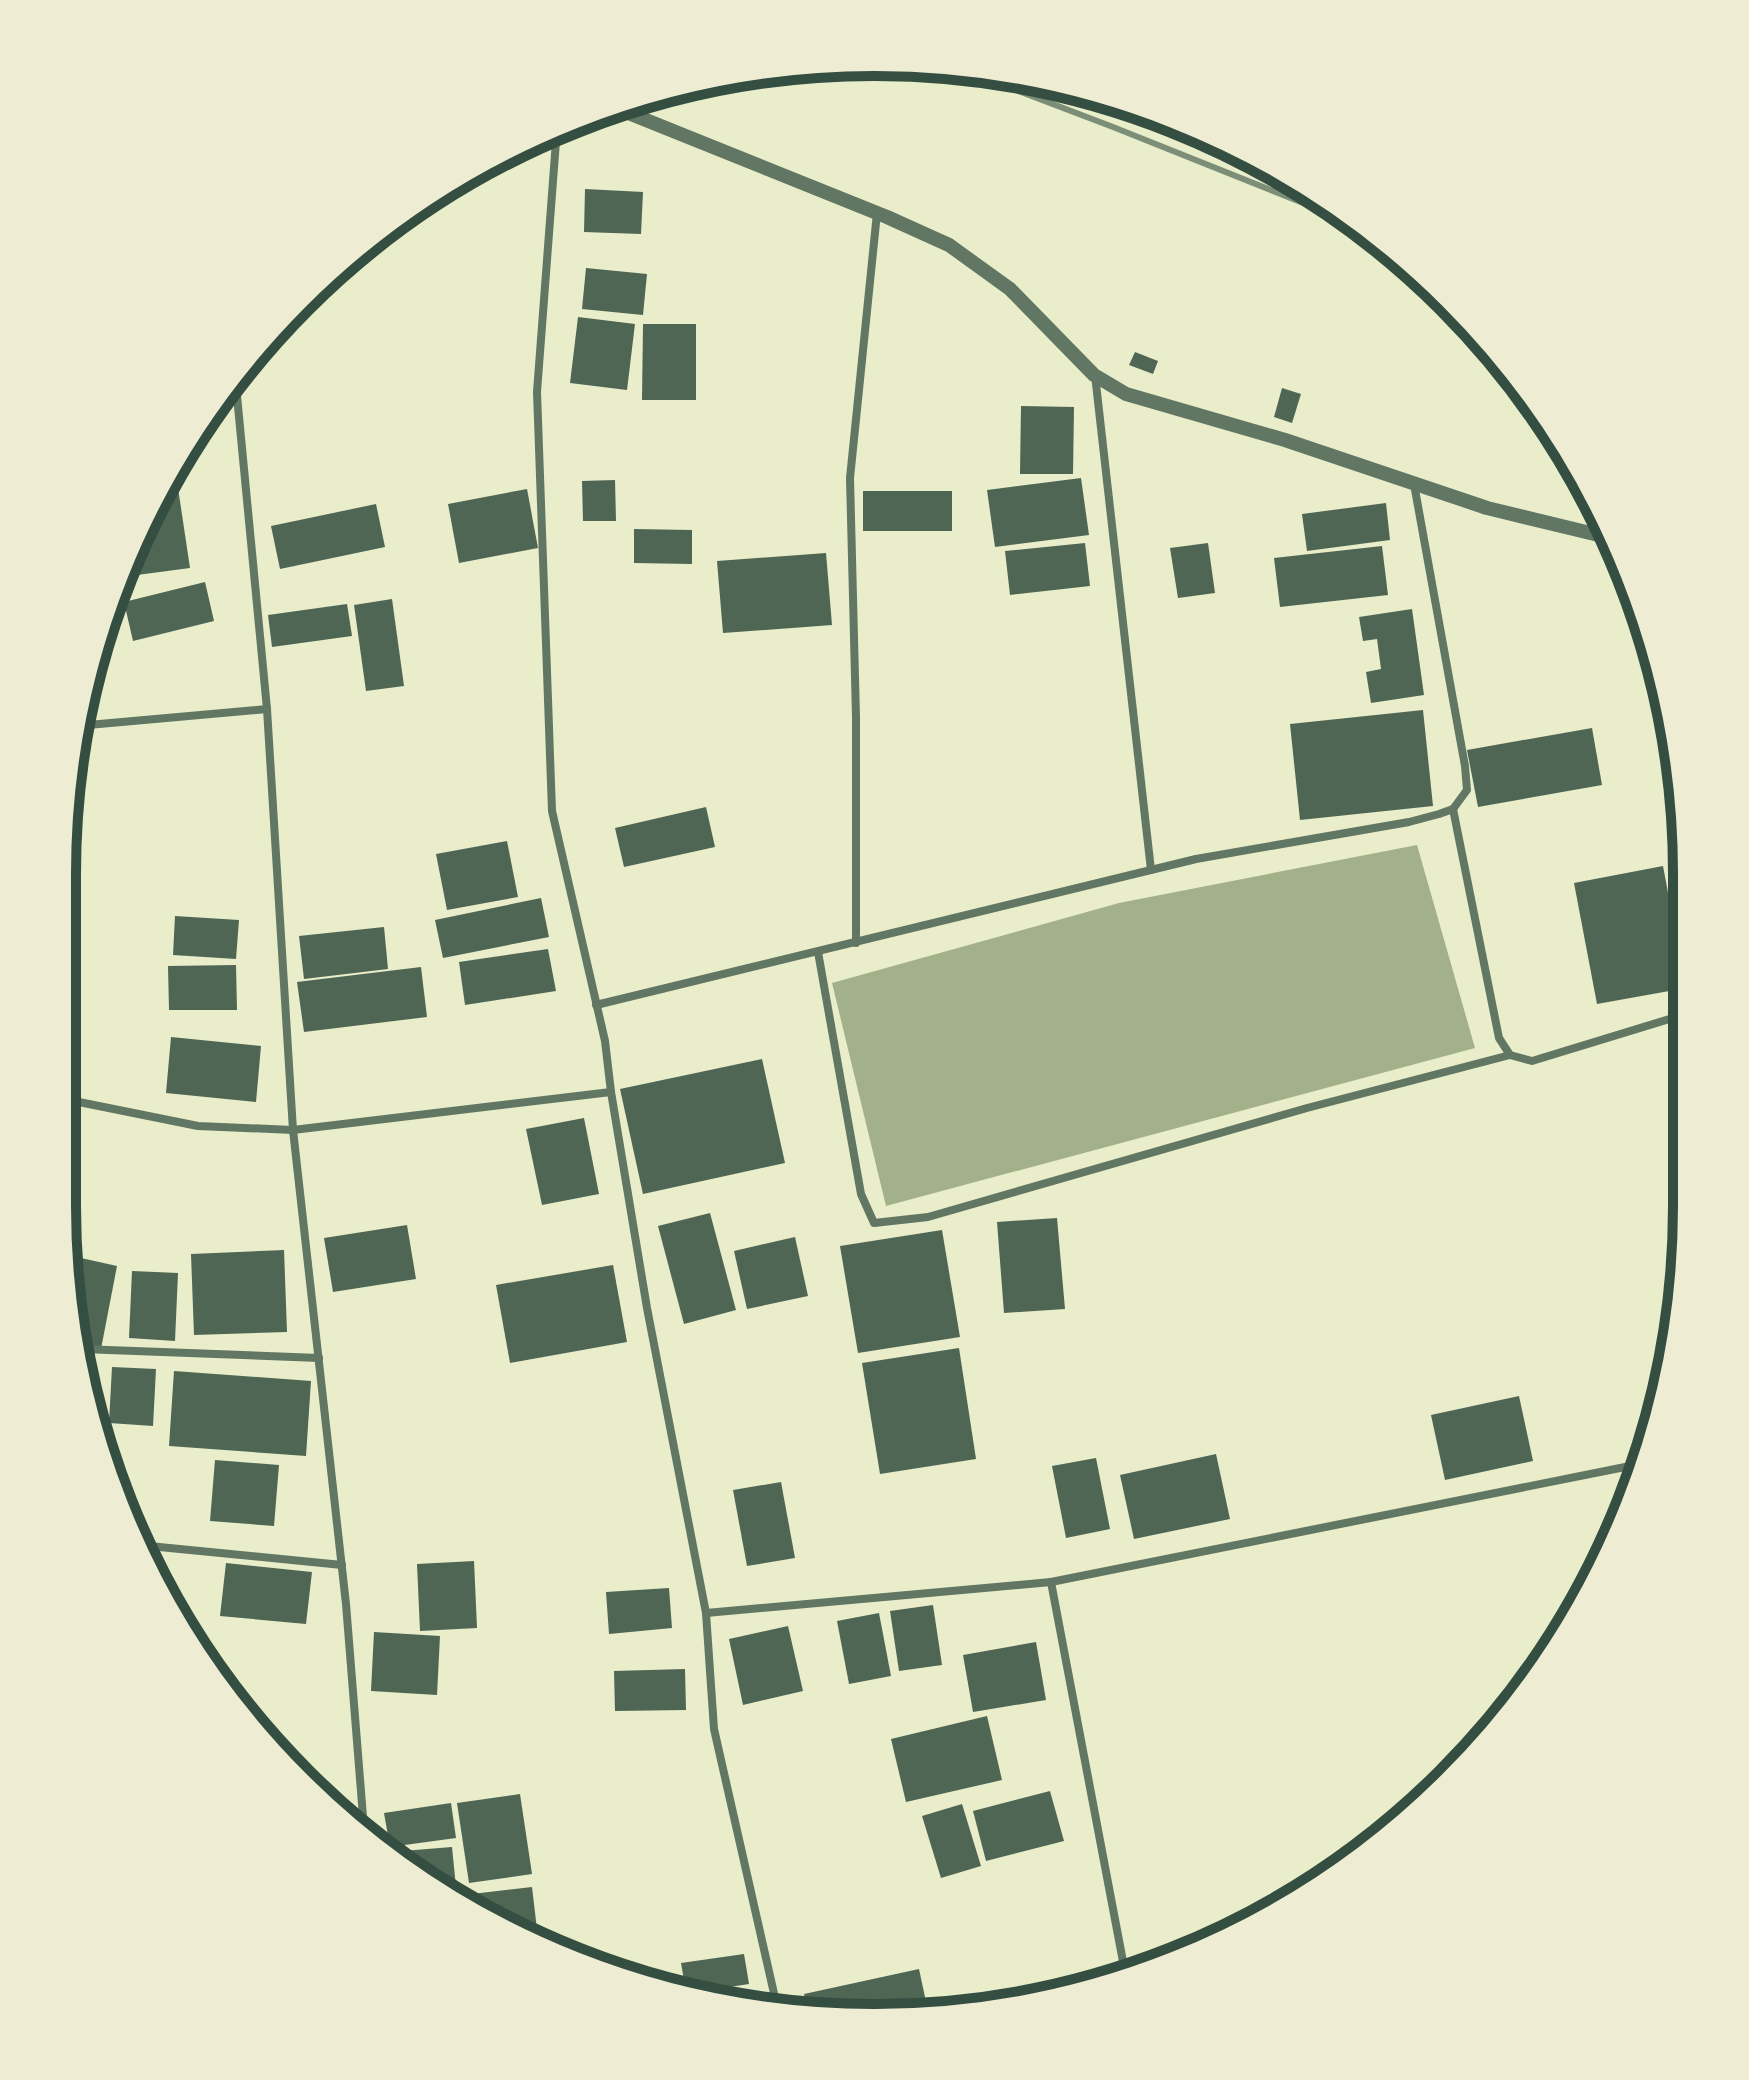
<svg xmlns="http://www.w3.org/2000/svg" width="1749" height="2080" font-family="Roboto,sans-serif">
<style>
.water{fill:#a3b18a}
.building{fill:#4f6655}
.lines{fill:none;stroke-linecap:round;stroke-linejoin:round}
.minor{stroke:#617663;stroke-width:8}
.tertiary{stroke:#617663;stroke-width:14}
.rail{stroke:#7c8e77;stroke-width:6}
.rim{fill:none;stroke:#344e41;stroke-width:10}
</style>
<rect width="100%" height="100%" fill="#e9edc9"/>
<!-- water -->
<path class="water" d="M1417,845l58,203 -589,158 -54,-223 287,-80z"/>
<!-- building -->
<g class="building">
<path d="M585,189l58,3 -2,42 -57,-2z"/>
<path d="M586,268l61,6 -4,41 -61,-6z"/>
<path d="M578,317l57,7 -8,66 -57,-7z"/>
<path d="M643,324h53v76h-54z"/>
<path d="M1135,352l23,9 -5,13 -24,-9z"/>
<path d="M1282,388l19,6 -9,29 -18,-6z"/>
<path d="M1021,406l53,1 -1,67h-53z"/>
<path d="M175,468l15,100 -68,9 24,-61z"/>
<path d="M1081,478l8,57 -94,12 -8,-57z"/>
<path d="M615,480l1,41h-33l-1,-40z"/>
<path d="M527,489l11,59 -79,15 -11,-59z"/>
<rect x="863" y="491" width="89" height="40"/>
<path d="M1386,503l4,37 -83,11 -5,-37z"/>
<path d="M376,504l9,43 -105,22 -9,-43z"/>
<path d="M634,529l58,1v34l-58,-1z"/>
<path d="M1085,543l5,43 -80,9 -5,-44z"/>
<path d="M1208,543l7,50 -37,5 -8,-50z"/>
<path d="M1382,546l6,49 -108,12 -6,-49z"/>
<path d="M826,553l6,72 -109,8 -6,-72z"/>
<path d="M205,582l9,39 -81,20 -9,-39z"/>
<path d="M392,599l12,87 -38,5 -12,-86z"/>
<path d="M347,604l5,32 -80,11 -4,-32z"/>
<path d="M1412,609l12,86 -53,8 -5,-31 15,-3 -4,-30 -14,2 -4,-24z"/>
<path d="M93,656l5,22 -12,3 4,-17z"/>
<path d="M1423,710l10,96 -133,14 -10,-96z"/>
<path d="M1592,728l10,57 -124,22 -11,-57z"/>
<path d="M706,807l9,40 -91,20 -9,-39z"/>
<path d="M507,841l11,56 -71,13 -11,-56z"/>
<path d="M1685,853l2,21 -2,43 -12,-62z"/>
<path d="M1663,866l23,122 -89,16 -23,-121z"/>
<path d="M541,898l8,39 -106,21 -8,-38z"/>
<path d="M175,916l64,4 -3,39 -63,-4z"/>
<path d="M384,927l4,42 -84,10 -5,-43z"/>
<path d="M548,949l8,42 -91,14 -6,-43z"/>
<path d="M236,965l1,45h-68l-1,-44z"/>
<path d="M421,967l6,50 -123,15 -7,-50z"/>
<path d="M171,1037l90,9 -5,56 -90,-9z"/>
<path d="M762,1059l23,104 -142,31 -23,-105z"/>
<path d="M584,1118l15,76 -57,11 -16,-76z"/>
<path d="M710,1213l26,97 -52,14 -26,-98z"/>
<path d="M1057,1218l8,91 -61,4 -7,-91z"/>
<path d="M407,1225l9,54 -83,13 -9,-54z"/>
<path d="M942,1230l18,107 -102,16 -18,-107z"/>
<path d="M795,1237l13,59 -61,13 -13,-58z"/>
<path d="M284,1250l3,82 -93,3 -3,-81z"/>
<path d="M72,1256l45,10 -16,83 -21,-4 -10,-79z"/>
<path d="M613,1265l14,77 -117,21 -14,-78z"/>
<path d="M132,1271l46,2 -3,68 -46,-3z"/>
<path d="M959,1348l17,111 -96,15 -18,-111z"/>
<path d="M112,1367l44,2 -3,57 -44,-3z"/>
<path d="M174,1371l137,10 -5,75 -137,-10z"/>
<path d="M1519,1396l14,65 -88,19 -14,-65z"/>
<path d="M1216,1454l14,65 -96,20 -14,-64z"/>
<path d="M1096,1458l14,71 -44,9 -14,-72z"/>
<path d="M215,1460l64,5 -5,61 -64,-5z"/>
<path d="M781,1482l14,76 -48,8 -14,-76z"/>
<path d="M474,1561l3,67 -57,3 -3,-67z"/>
<path d="M226,1563l86,9 -6,52 -86,-8z"/>
<path d="M669,1588l3,40 -63,6 -3,-42z"/>
<path d="M933,1605l9,60 -43,6 -9,-60z"/>
<path d="M879,1613l12,63 -42,8 -12,-63z"/>
<path d="M788,1626l15,65 -60,14 -14,-66z"/>
<path d="M374,1632l66,4 -3,59 -66,-4z"/>
<path d="M1036,1642l10,58 -73,12 -10,-57z"/>
<path d="M685,1669l1,41 -71,1 -1,-40z"/>
<path d="M987,1716l15,64 -96,22 -15,-63z"/>
<path d="M1050,1791l14,50 -78,20 -13,-50z"/>
<path d="M520,1794l12,80 -63,9 -12,-80z"/>
<path d="M451,1803l5,35 -66,9 -6,-34z"/>
<path d="M962,1804l19,62 -40,12 -19,-62z"/>
<path d="M452,1847l4,40 -18,2 -15,-8 -33,-29z"/>
<path d="M532,1887l6,51 -65,-32 -1,-12z"/>
<path d="M744,1954l5,30 -59,9 -4,-1 -5,-29z"/>
<path d="M919,1969l9,42h-120l-4,-17z"/>
<path d="M750,1997l3,10 -24,-5z"/>
</g>
<g class="lines">
<!-- minor -->
<g class="minor">
<path d="M557,128l-20,264 15,419 53,230 6,51 36,216 59,305 8,116 64,282"/>
<path d="M235,375l32,334 26,421 53,474 18,225"/>
<path d="M1095,375l56,495"/>
<path d="M77,726l190,-17"/>
<path d="M1453,809l46,229 11,17 22,6 154,-47"/>
<path d="M856,943v-226l-6,-239 27,-265"/>
<path d="M818,952l43,242 13,29 54,-6 379,-109 203,-53"/>
<path d="M596,1005l600,-146 213,-37 30,-8 14,-5 14,-19 -2,-24 -51,-282"/>
<path d="M64,1099l134,27 95,4 318,-38"/>
<path d="M81,1349l238,9"/>
<path d="M139,1545l203,20"/>
<path d="M706,1613l345,-31"/>
<path d="M1125,1972l-74,-390 594,-119"/>
</g>
<!-- tertiary -->
<path class="tertiary" d="M616,108l271,109 62,28 61,44 84,86 32,19 159,46 202,68 124,30"/>
<!-- rail -->
<path class="rail" d="M966,71l147,56 245,98"/>
</g>
<!-- crop -->
<path d="M0 0H1749V2080H0ZM874 76H875A798 798 0 0 1 1673 874V1206A798 798 0 0 1 875 2004H874A798 798 0 0 1 76 1206V874A798 798 0 0 1 874 76Z" fill="#eeecd3" fill-rule="evenodd"/>
<path class="rim" d="M874 76H875A798 798 0 0 1 1673 874V1206A798 798 0 0 1 875 2004H874A798 798 0 0 1 76 1206V874A798 798 0 0 1 874 76Z"/>
</svg>
